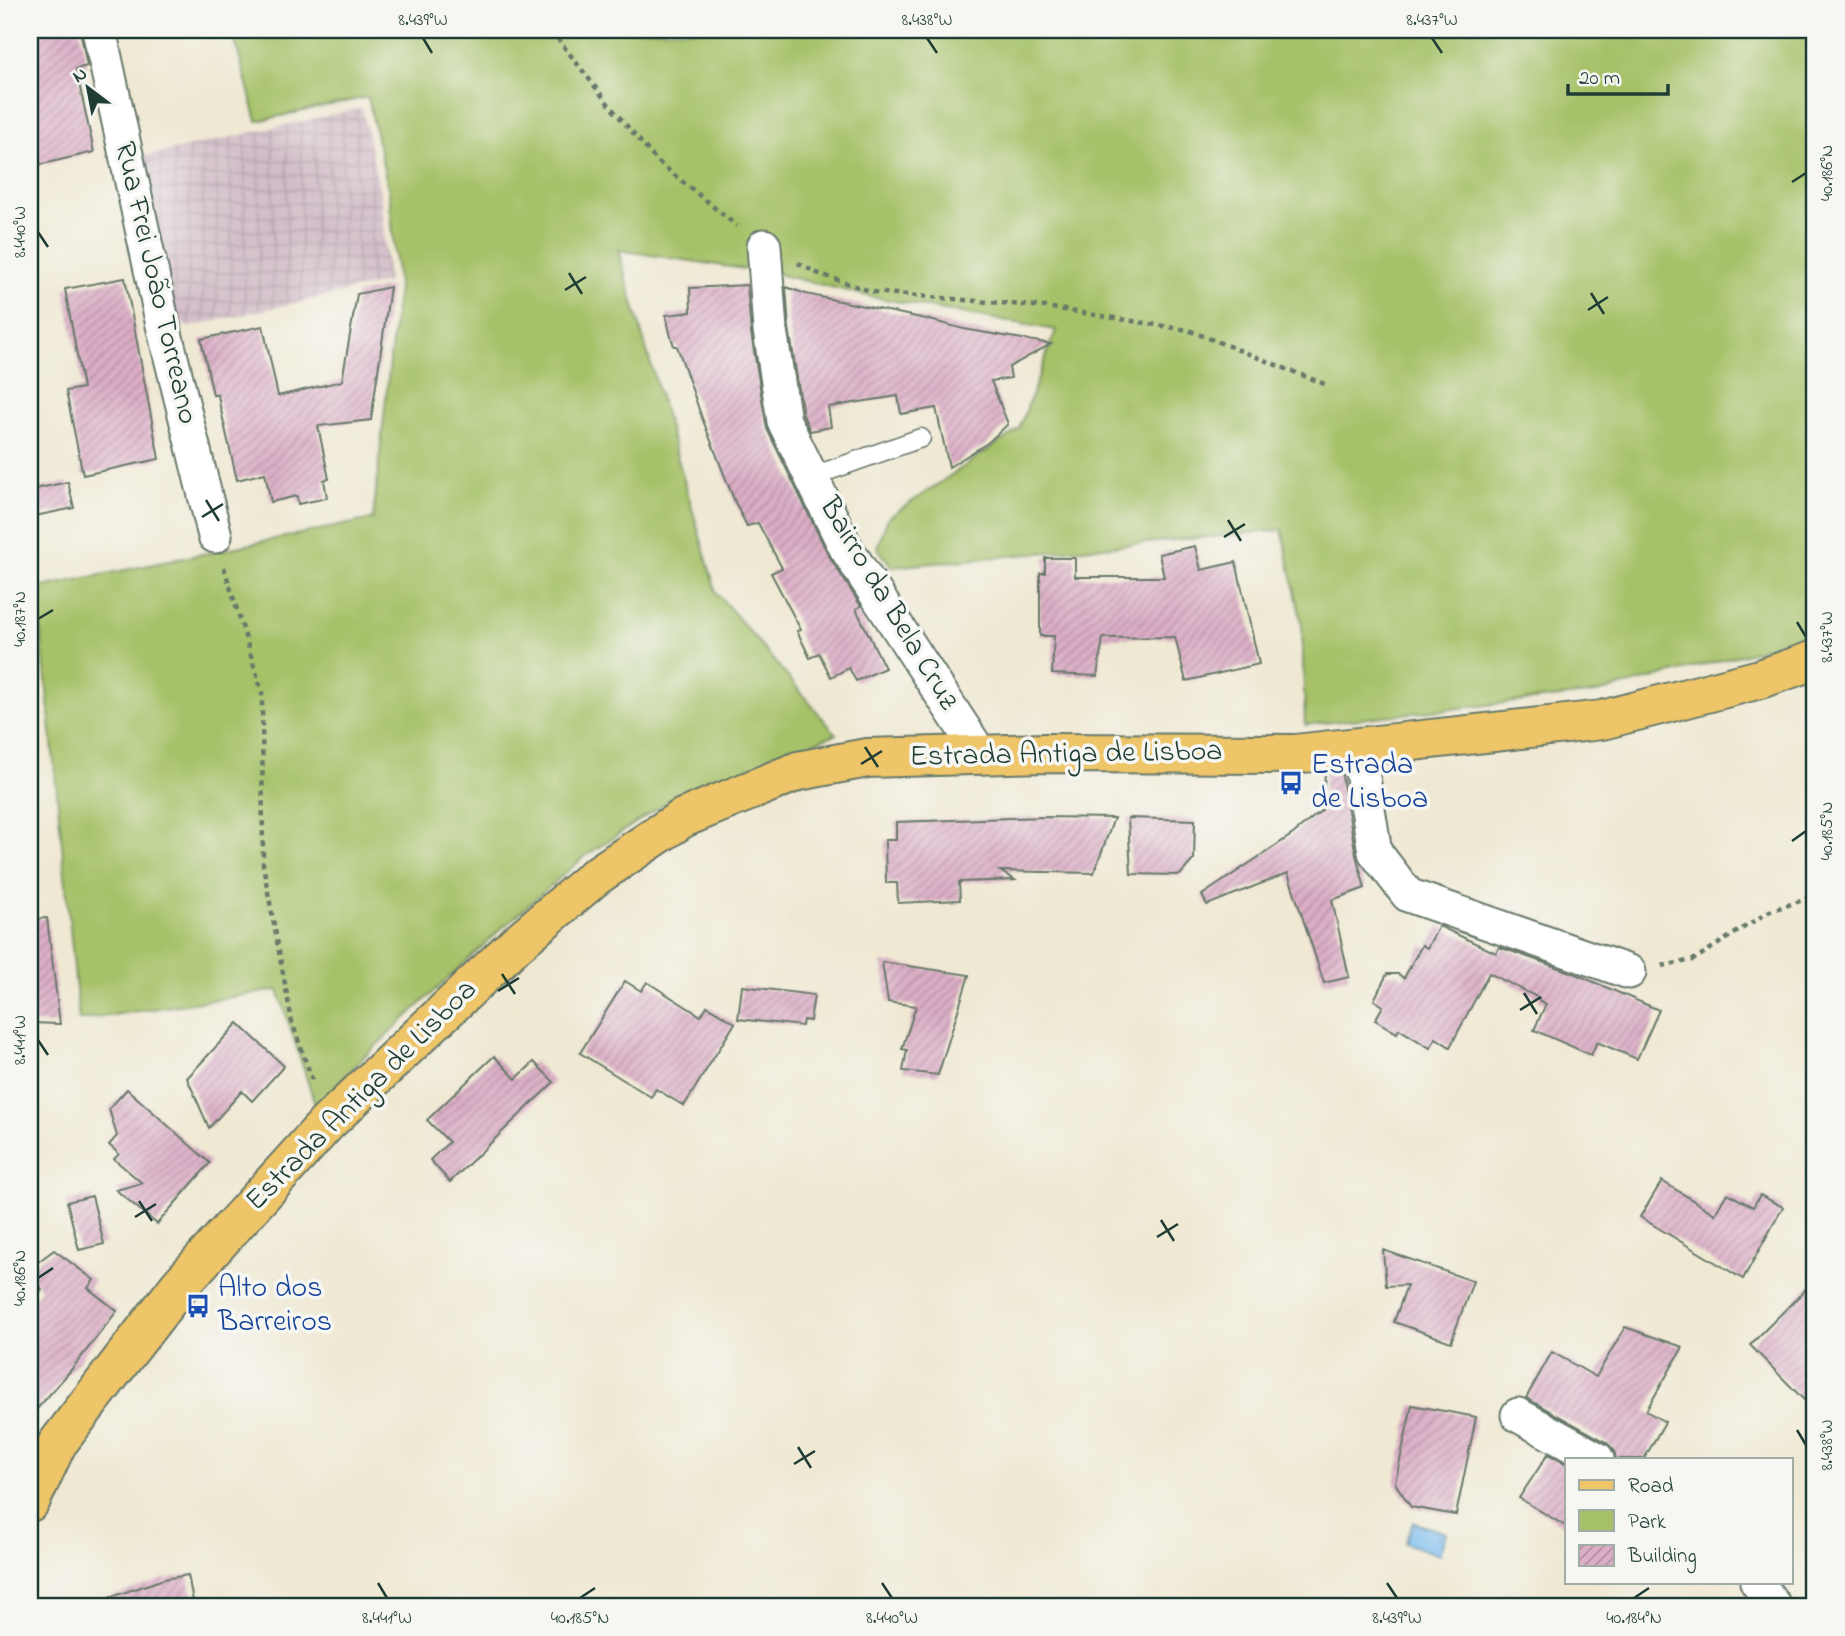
<svg xmlns="http://www.w3.org/2000/svg" width="1845" height="1636" font-family="'Indie Flower',sans-serif">
<style>
.industrial{fill:url(#industrial-grid)}
.green{fill:#a6c167;stroke:#627f4e;stroke-width:2}
.water{fill:url(#water-ripples);stroke:#4c7c91;stroke-width:2}
.building{fill:url(#building-hatch)}
.lines{fill:none;stroke-linecap:round;stroke-linejoin:round}
.service-casing{stroke:#68796b;stroke-width:21}
.minor-casing{stroke:#68796b;stroke-width:37}
.primary-casing{stroke:#68796b;stroke-width:42}
.path{stroke:#68796b;stroke-width:4.5;stroke-dasharray:5 5;stroke-linecap:butt}
.service{stroke:#fff;stroke-width:18}
.minor{stroke:#fff;stroke-width:33}
.primary{stroke:#eec569;stroke-width:38}
.ticks{fill:none;stroke:#1f3d34;stroke-width:2.5}
.labels{text-anchor:middle;dominant-baseline:central;stroke-width:7;stroke-linejoin:round;paint-order:stroke}
.street-label{font-size:30px;fill:#1f3d34;stroke:#f6f6f2}
.transit-label{font-size:30px;fill:#164399;stroke:#f6f6f2;text-anchor:start}
.neatline{fill:none;stroke:#1f3d34;stroke-width:2.5}
.ticks-label{font-size:18px;text-anchor:middle;fill:#1f3d34}
</style>
<defs>
<pattern id="industrial-grid" width="8" height="8" patternUnits="userSpaceOnUse" patternTransform="scale(1.75)"><rect width="8" height="8" fill="#d2bdc8"/><path d="M0 4h8M4 0v8" fill="none" stroke="#b4a3ac"/></pattern>
<pattern id="water-ripples" width="26" height="14" patternUnits="userSpaceOnUse" patternTransform="scale(1.75)"><rect width="26" height="14" fill="#78bbee"/><path d="M2 4q2-2 4 0t4 0M15 11q2-2 4 0t4 0" fill="none" stroke="#6299c2"/></pattern>
<pattern id="building-hatch" width="6" height="6" patternUnits="userSpaceOnUse" patternTransform="scale(1.75)"><rect width="6" height="6" fill="#dcaec6"/><path d="M-1 1l2-2M0 6l6-6M5 7l2-2" fill="none" stroke="#b28fa2"/></pattern>
</defs>
<rect width="100%" height="100%" fill="#f6f6f2"/>
<filter id="ink" filterUnits="userSpaceOnUse"><feTurbulence type="fractalNoise" baseFrequency=".0143" numOctaves="2"/><feDisplacementMap in="SourceGraphic" scale="14" xChannelSelector="R" yChannelSelector="G"/><feConvolveMatrix kernelMatrix="1 2 1 2 8 2 1 2 1" color-interpolation-filters="sRGB"/></filter>
<filter id="wash" filterUnits="userSpaceOnUse"><feTurbulence type="fractalNoise" baseFrequency=".00686" numOctaves="4" result="noise"/><feDisplacementMap in="SourceGraphic" scale="28" xChannelSelector="R" yChannelSelector="G"/><feGaussianBlur stdDeviation="1.57" result="paint"/><feColorMatrix in="noise" values="0 0 0 0 0 0 0 0 0 0 0 0 0 0 0 0 0 1.4 0 .05"/><feComposite in="paint" operator="in"/></filter>
<g filter="url(#wash)">
<rect width="100%" height="100%" fill="#efe8d2"/>
<!-- industrial -->
<path class="industrial" d="M362,108l18,85 8,89 -200,45 -13,-9 -37,-160z"/>
<!-- green -->
<path class="green" d="M232,30h1583v601l-63,21 -155,41 -292,32 -3,-100 -20,-95 -390,37 -15,-20 11,-29 131,-89 37,-99 -184,-33 -95,-23 -159,-24 98,342 120,142 -161,63 -91,60 -82,71 -137,128 -49,51 -38,-117 -199,30 -42,-432 336,-69 25,-233 -9,-94 -21,-95 -111,24z"/>
<!-- water -->
<path class="water" d="M1413,1522l33,11 -7,22 -34,-12z"/>
<g id="blocks">
<!-- building -->
<g class="building">
<path d="M30,30h50l7,36 -11,3 18,83 -60,14 -4,-19z"/>
<path d="M125,278l34,181 -76,16 -17,-84 17,-3 -18,-99z"/>
<path d="M747,285l4,48 16,96 62,127 32,50 -5,3 29,59 -29,13 -7,-13 -18,9 -12,-24 -9,5 -13,-27 4,-1 -30,-57 11,-5 -24,-45 -11,3 -12,-24 -33,-84 -25,-72h-3l-4,-13 -4,-18 25,-3 -1,-24z"/>
<path d="M390,287l-19,133 -53,6 11,53 -5,1 3,18 -29,6 -1,-8 -26,6 -6,-29 -28,7 -17,-74 -2,-11h-5l-12,-56 62,-13 15,70 64,-15 15,-87z"/>
<path d="M786,287l20,7 120,25 38,10 87,15 -42,23 2,11 -20,3 17,43 -19,18 -40,25 -13,-59 -35,6 -3,-18 -70,11 3,20 -21,4 -7,-16 -14,-87z"/>
<path d="M68,482l6,26 -44,9v-27z"/>
<path d="M1195,546l6,24 35,-8 23,102 -73,17 -11,-44 -72,1 -6,38 -45,-2 2,-38h-14v-63h5v-15h30v19h89l-5,-23z"/>
<path d="M1341,771l15,84 9,33 -33,12 17,77 -25,6 -36,-110 -81,32 -5,-10 91,-61 29,-24 3,-37z"/>
<path d="M1044,817l70,1 -20,55 -94,-2 15,9 -56,2 1,18 -62,3 -1,-20h-11l-1,-43h11v-18z"/>
<path d="M1128,818l67,2 -1,39 -14,16 -49,-1z"/>
<path d="M47,918l13,106 -30,-1v-104z"/>
<path d="M1439,926l57,27 3,-6 74,26 86,37 -22,49 -40,-17 -6,13 -57,-25 12,-26 -8,-4 1,-2 -50,-25 -39,74 -14,-9 -6,10 -31,-19 -2,4 -22,-13 8,-14 -9,-6 13,-26h11l6,4 18,-33 5,3z"/>
<path d="M882,962l87,13 -31,100 -35,-4 4,-21 -5,-1 14,-43 -28,-4z"/>
<path d="M625,981l16,10 6,-9 54,34 6,-10 28,17 -51,83 -28,-17 -5,8 -71,-44z"/>
<path d="M742,986l72,9 -4,26 -7,-1 -1,6 -64,-7z"/>
<path d="M238,1023l46,43 -32,35 -10,-10 -33,37 -22,-50z"/>
<path d="M494,1056l22,23 18,-17 20,20 -104,100 -20,-22 19,-18 -22,-22z"/>
<path d="M127,1089l83,74 -53,61 -41,-34 26,-7 -28,-24 5,-5 -10,-9 8,-9 -8,-27z"/>
<path d="M1662,1181l53,33 12,-21 26,14 7,-12 23,12 -40,72 -103,-62z"/>
<path d="M92,1196l12,48 -25,6 -12,-48z"/>
<path d="M54,1250l40,30 -6,8 29,23 -46,59 -41,47v-113l12,-15 -12,-15v-6z"/>
<path d="M1383,1250l90,31 -22,61 -57,-20 13,-37 -21,1z"/>
<path d="M1815,1280v131l-65,-66z"/>
<path d="M1625,1327l58,20 -37,64 19,11 -21,37h-28l-2,-9 -8,-8 -80,-44 26,-46 44,25z"/>
<path d="M1412,1405l64,12 -20,98 -45,-8 -16,-24z"/>
<path d="M1548,1454l19,10v63l-48,-29z"/>
<path d="M188,1575l6,31h-95v-5l65,-22z"/>
</g>
</g>
</g>
<g filter="url(#ink)">
<use href="#blocks" fill-opacity="0" stroke="#68796b" stroke-width="2"/>
<g class="lines">
<!-- service casing -->
<g class="service-casing">
<path id="service" d="M811,477l110,-39"/>
</g>
<!-- minor casing -->
<g class="minor-casing">
<g id="minor">
<path d="M99,30l64,295 52,211"/>
<path d="M764,246l6,84 14,91 62,127 135,207"/>
<path d="M1358,747l17,105 33,43 221,77"/>
<path d="M1518,1415l79,44"/>
<path d="M1757,1582l17,24"/>
</g>
</g>
<!-- primary casing -->
<g class="primary-casing">
<path id="primary" d="M30,1502l27,-58 122,-158 148,-163 188,-178 81,-69 87,-58 115,-47 69,-13 179,-5 249,1 307,-34 158,-41 55,-19"/>
</g>
<!-- path -->
<g class="path">
<path d="M551,30l59,76 46,54 81,66"/>
<path d="M798,263l19,10 56,19 173,15 142,23 139,55"/>
<path d="M224,567l38,125 1,173 29,157 22,63"/>
<path d="M1662,966l31,-6 77,-49 45,-15"/>
</g>
<!-- service -->
<use href="#service" class="service"/>
<!-- minor -->
<use href="#minor" class="minor"/>
<!-- primary -->
<use href="#primary" class="primary"/>
</g>
</g>
<!-- ticks -->
<path class="ticks" d="M423,38l9,15M927,38l10,15M1432,38l10,15M1792,182l14,-9M38,232l10,15M569,273l13,21M565,290l21,-13M1591,293l13,21M1588,310l20,-13M206,500l13,21M202,517l21,-13M1228,520l13,21M1224,537l21,-13M38,619l15,-9M1797,622l9,15M865,747l13,20M861,764l21,-13M1792,841l14,-10M502,974l13,20M498,991l21,-13M1524,993l13,21M1520,1010l21,-13M38,1040l10,15M139,1201l13,20M135,1217l21,-13M1161,1220l13,21M1157,1237l21,-13M38,1278l15,-10M1797,1430l9,15M798,1447l13,21M794,1464l21,-13M378,1583l9,15M882,1583l10,15M1387,1583l10,15M580,1598l15,-10M1634,1598l15,-10"/>
<!-- icons -->
<defs>
<g id="bus-bare" transform="scale(1.89)"><path d="M-5-6H5V4H4V6H2V4H-2V6H-4V4H-5ZM-3.5-4V0h7V-4ZM-3.5 1.2v1.5H-2V1.2ZM2 1.2v1.5H3.5V1.2Z" fill="#1a4fb4" stroke="#f6f6f2" stroke-width="2.5" paint-order="stroke"/></g>
</defs>
<g fill-rule="evenodd">
<use href="#bus-bare" x="1291" y="783"/>
<use href="#bus-bare" x="198" y="1306"/>
</g>
<g class="labels">
<!-- street labels -->
<g class="street-label">
<text transform="translate(155 283) rotate(77)">Rua Frei João Torreano</text>
<text transform="translate(888 604) rotate(59)">Bairro da Bela Cruz</text>
<text transform="translate(1066 755) rotate(-1)">Estrada Antiga de Lisboa</text>
<text transform="translate(362 1096) rotate(-45)">Estrada Antiga de Lisboa</text>
</g>
<!-- transit labels -->
<g class="transit-label">
<text x="1311" y="766">Estrada<tspan x="1311" dy="34">de Lisboa</tspan></text>
<text x="218" y="1289">Alto dos<tspan x="218" dy="34">Barreiros</tspan></text>
</g>
</g>
<!-- margin -->
<rect width="1845" height="1636" fill="none" stroke="#f6f6f2" stroke-width="77"/>
<!-- legend -->
<rect x="1565" y="1458" width="228" height="126" fill="#f6f6f2" stroke="#a0aca6" stroke-width="2"/>
<rect x="1579" y="1480" width="35" height="10" fill="#eec569" stroke="#a0aca6" stroke-width="2"/>
<text x="1628" y="1492" font-size="21" fill="#1f3d34">Road</text>
<rect x="1579" y="1510" width="35" height="21" fill="#a6c167" stroke="#a0aca6" stroke-width="2"/>
<text x="1628" y="1528" font-size="21" fill="#1f3d34">Park</text>
<rect x="1579" y="1545" width="35" height="21" fill="url(#building-hatch)" stroke="#a0aca6" stroke-width="2"/>
<text x="1628" y="1562" font-size="21" fill="#1f3d34">Building</text>
<!-- north arrow -->
<g transform="translate(88 88) rotate(328)" stroke="#f6f6f2" stroke-width="5" paint-order="stroke">
<path d="M0-5L12 26L0 18L-12 26Z" fill="#1f3d34"/>
<text y="-10" font-size="19" font-weight="bold" text-anchor="middle" fill="#1f3d34">N</text>
</g>
<!-- scale -->
<path d="M1568 84v10h100v-10" fill="none" stroke="#1f3d34" stroke-width="3.5"/>
<text x="1579" y="84" font-size="21" fill="#1f3d34" stroke="#f6f6f2" stroke-width="5" paint-order="stroke">20 m</text>
<rect x="38" y="38" width="1768" height="1560" class="neatline"/>
<g class="ticks-label">
<text x="423" y="25">8.439°W</text>
<text x="927" y="25">8.438°W</text>
<text x="1432" y="25">8.437°W</text>
<text transform="translate(1826 173) rotate(-90)" y="6">40.186°N</text>
<text transform="translate(19 232) rotate(-90)" y="6">8.440°W</text>
<text transform="translate(19 619) rotate(-90)" y="6">40.187°N</text>
<text transform="translate(1826 637) rotate(-90)" y="6">8.437°W</text>
<text transform="translate(1826 831) rotate(-90)" y="6">40.185°N</text>
<text transform="translate(19 1040) rotate(-90)" y="6">8.441°W</text>
<text transform="translate(19 1278) rotate(-90)" y="6">40.186°N</text>
<text transform="translate(1826 1445) rotate(-90)" y="6">8.438°W</text>
<text x="387" y="1623">8.441°W</text>
<text x="580" y="1623">40.185°N</text>
<text x="892" y="1623">8.440°W</text>
<text x="1397" y="1623">8.439°W</text>
<text x="1634" y="1623">40.184°N</text>
</g>
</svg>
